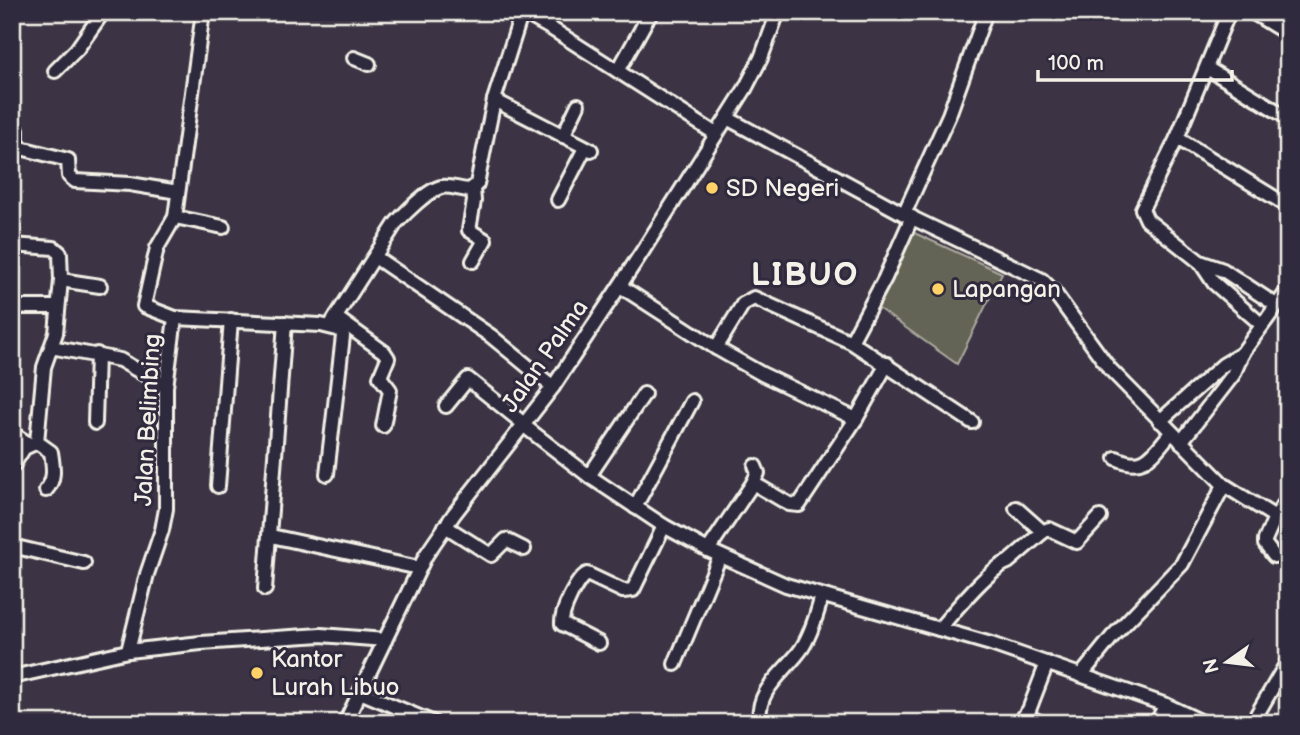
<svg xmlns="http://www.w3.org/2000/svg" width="1300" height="735" font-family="'Balsamiq Sans',sans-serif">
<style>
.green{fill:#646456;stroke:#acaa9f;stroke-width:2}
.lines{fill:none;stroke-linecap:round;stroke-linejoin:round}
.minor-casing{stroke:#f4f1e8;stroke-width:18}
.minor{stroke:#2f2a3d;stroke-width:12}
.poi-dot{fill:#ffd166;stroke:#2f2a3d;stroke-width:2.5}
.labels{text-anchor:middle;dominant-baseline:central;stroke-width:6;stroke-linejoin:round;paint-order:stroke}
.poi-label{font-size:24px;fill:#f4f1e8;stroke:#2f2a3d;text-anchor:start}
.street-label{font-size:24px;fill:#f4f1e8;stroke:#2f2a3d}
.district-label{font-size:32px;font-weight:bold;letter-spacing:2px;fill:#f4f1e8;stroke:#2f2a3d}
</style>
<rect width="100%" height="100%" fill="#3c3444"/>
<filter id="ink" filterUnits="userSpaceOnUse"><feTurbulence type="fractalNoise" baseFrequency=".0143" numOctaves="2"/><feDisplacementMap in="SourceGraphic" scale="14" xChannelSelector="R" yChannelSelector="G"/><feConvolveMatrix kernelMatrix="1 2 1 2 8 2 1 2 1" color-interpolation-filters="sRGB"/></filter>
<g filter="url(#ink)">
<!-- green -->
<path class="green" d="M910,231l92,42 -45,91 -82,-58z"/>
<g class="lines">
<!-- minor casing -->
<g class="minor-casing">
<g id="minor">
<path d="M203,12l-28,205 -18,31 -13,58 31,12 146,7 20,5 2,6 -16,138"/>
<path d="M522,12l30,17 164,105"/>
<path d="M1229,12l-52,126 -35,71 5,11 53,42 14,21 48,42"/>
<path d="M1252,12l36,22"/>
<path d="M354,58l15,6"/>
<path d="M1207,68l81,50"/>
<path d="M55,71l22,-22 26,-37"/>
<path d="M618,71l29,-52 6,-7"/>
<path d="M494,100l97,50"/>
<path d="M727,118l177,96 138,66 12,12 55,76 115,117 -42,79 -70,73 -30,37"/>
<path d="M12,126l5,4v17l51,13 1,16 6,5 55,3 48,8"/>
<path d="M563,136l15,-31"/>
<path d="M1177,138l111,68"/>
<path d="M558,200l27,-52"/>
<path d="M904,214l45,-99 37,-103"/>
<path d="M175,217l48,10"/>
<path d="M12,245l42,3 6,5 1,27 -5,53 -12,34 -7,75 14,10c2,14 5,27 -5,38"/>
<path d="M375,257l116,79 62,51"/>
<path d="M473,261l12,-21 -16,-10 5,-29 -1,-12"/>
<path d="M1200,262l23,8 53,35"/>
<path d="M61,280l39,6"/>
<path d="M620,286l96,62 46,26 94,45"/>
<path d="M12,307h46"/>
<path d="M337,318l47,34 4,6 -8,19 10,13 -7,36"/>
<path d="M330,326l66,-103c10,-11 31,-32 45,-36 9,-2 19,3 29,3l7,-6 17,-84 28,-88"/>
<path d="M851,342l34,-64 27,-61"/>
<path d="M51,347l69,13 46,27"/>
<path d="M716,348l27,-44 11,-6 97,44 121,80"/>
<path d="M446,406l22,-27 56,45"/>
<path d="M1160,421l63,-56 20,-12"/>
<path d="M95,423l2,-69"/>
<path d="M523,425l66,51 75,50 44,24 78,35 205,59 175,61 38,18"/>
<path d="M12,433l17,11"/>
<path d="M1181,442l52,-67 10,-23 45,-62"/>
<path d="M1116,458c30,14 37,-5 55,-25"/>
<path d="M12,467l12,-19 13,-6"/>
<path d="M589,476l55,-82"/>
<path d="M753,483l5,-10 -3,-7"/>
<path d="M1224,485l64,40"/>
<path d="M218,486l13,-166"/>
<path d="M635,507l57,-106"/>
<path d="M1016,508l27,24"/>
<path d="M445,526l46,29 15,-15 18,9"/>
<path d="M271,536l148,32"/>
<path d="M12,546l72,17"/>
<path d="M708,550l45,-67 36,21 10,1 57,-86 31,-55"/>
<path d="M1274,556l-9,-12v-4l10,-23 13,-18"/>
<path d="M265,589l20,-266"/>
<path d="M939,629c14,-16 50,-61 69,-67l36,-31 5,-2 28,13 23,-25"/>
<path d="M599,643l-37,-19c-1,-12 15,-46 25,-50l36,17 10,-1 31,-64"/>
<path d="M128,651l19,-77 15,-44 4,-21v-122l9,-69"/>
<path d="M675,664l45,-108"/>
<path d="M12,677l116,-26 73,-8 120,-8 64,5"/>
<path d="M360,692l74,31"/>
<path d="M1026,716l16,7"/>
<path d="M345,723l81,-168 28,-41 99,-127 89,-135 103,-163 16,-31 17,-46"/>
<path d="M760,723c-5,-34 25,-50 42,-75 10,-16 15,-35 20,-52"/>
<path d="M1019,723l10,-13 18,-47"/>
<path d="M1156,723l10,-18"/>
<path d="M1252,723l36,-62"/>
</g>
</g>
<!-- minor -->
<use href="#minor" class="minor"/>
</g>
</g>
<!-- markers -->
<g class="poi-dot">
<circle cx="712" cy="188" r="7"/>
<circle cx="938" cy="289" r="7"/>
<circle cx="257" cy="673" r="7"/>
</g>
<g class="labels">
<!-- poi labels -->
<g class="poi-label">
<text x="726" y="188">SD Negeri</text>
<text x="952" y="289">Lapangan</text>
<text x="271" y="659">Kantor<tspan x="271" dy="28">Lurah Libuo</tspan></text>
</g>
<!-- street labels -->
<g class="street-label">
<text transform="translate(545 356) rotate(-55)">Jalan Palma</text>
<text transform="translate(148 420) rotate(-87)">Jalan Belimbing</text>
</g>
<!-- district labels -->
<g class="district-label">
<text x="805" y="275">LIBUO</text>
</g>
</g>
<!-- margin -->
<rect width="1300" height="735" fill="none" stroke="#2f2a3d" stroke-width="42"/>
<rect x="21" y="21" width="1258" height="693" fill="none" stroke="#f4f1e8" stroke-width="2.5" filter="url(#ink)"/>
<!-- north arrow -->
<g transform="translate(1227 662) rotate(256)" stroke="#2f2a3d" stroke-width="5" paint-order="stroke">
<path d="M0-5L12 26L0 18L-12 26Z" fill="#f4f1e8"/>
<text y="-10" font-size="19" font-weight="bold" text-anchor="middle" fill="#f4f1e8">N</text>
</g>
<!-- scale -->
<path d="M1038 70v10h194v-10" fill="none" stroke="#f4f1e8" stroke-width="3.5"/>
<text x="1048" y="70" font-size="21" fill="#f4f1e8" stroke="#2f2a3d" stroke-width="5" paint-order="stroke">100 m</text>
</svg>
